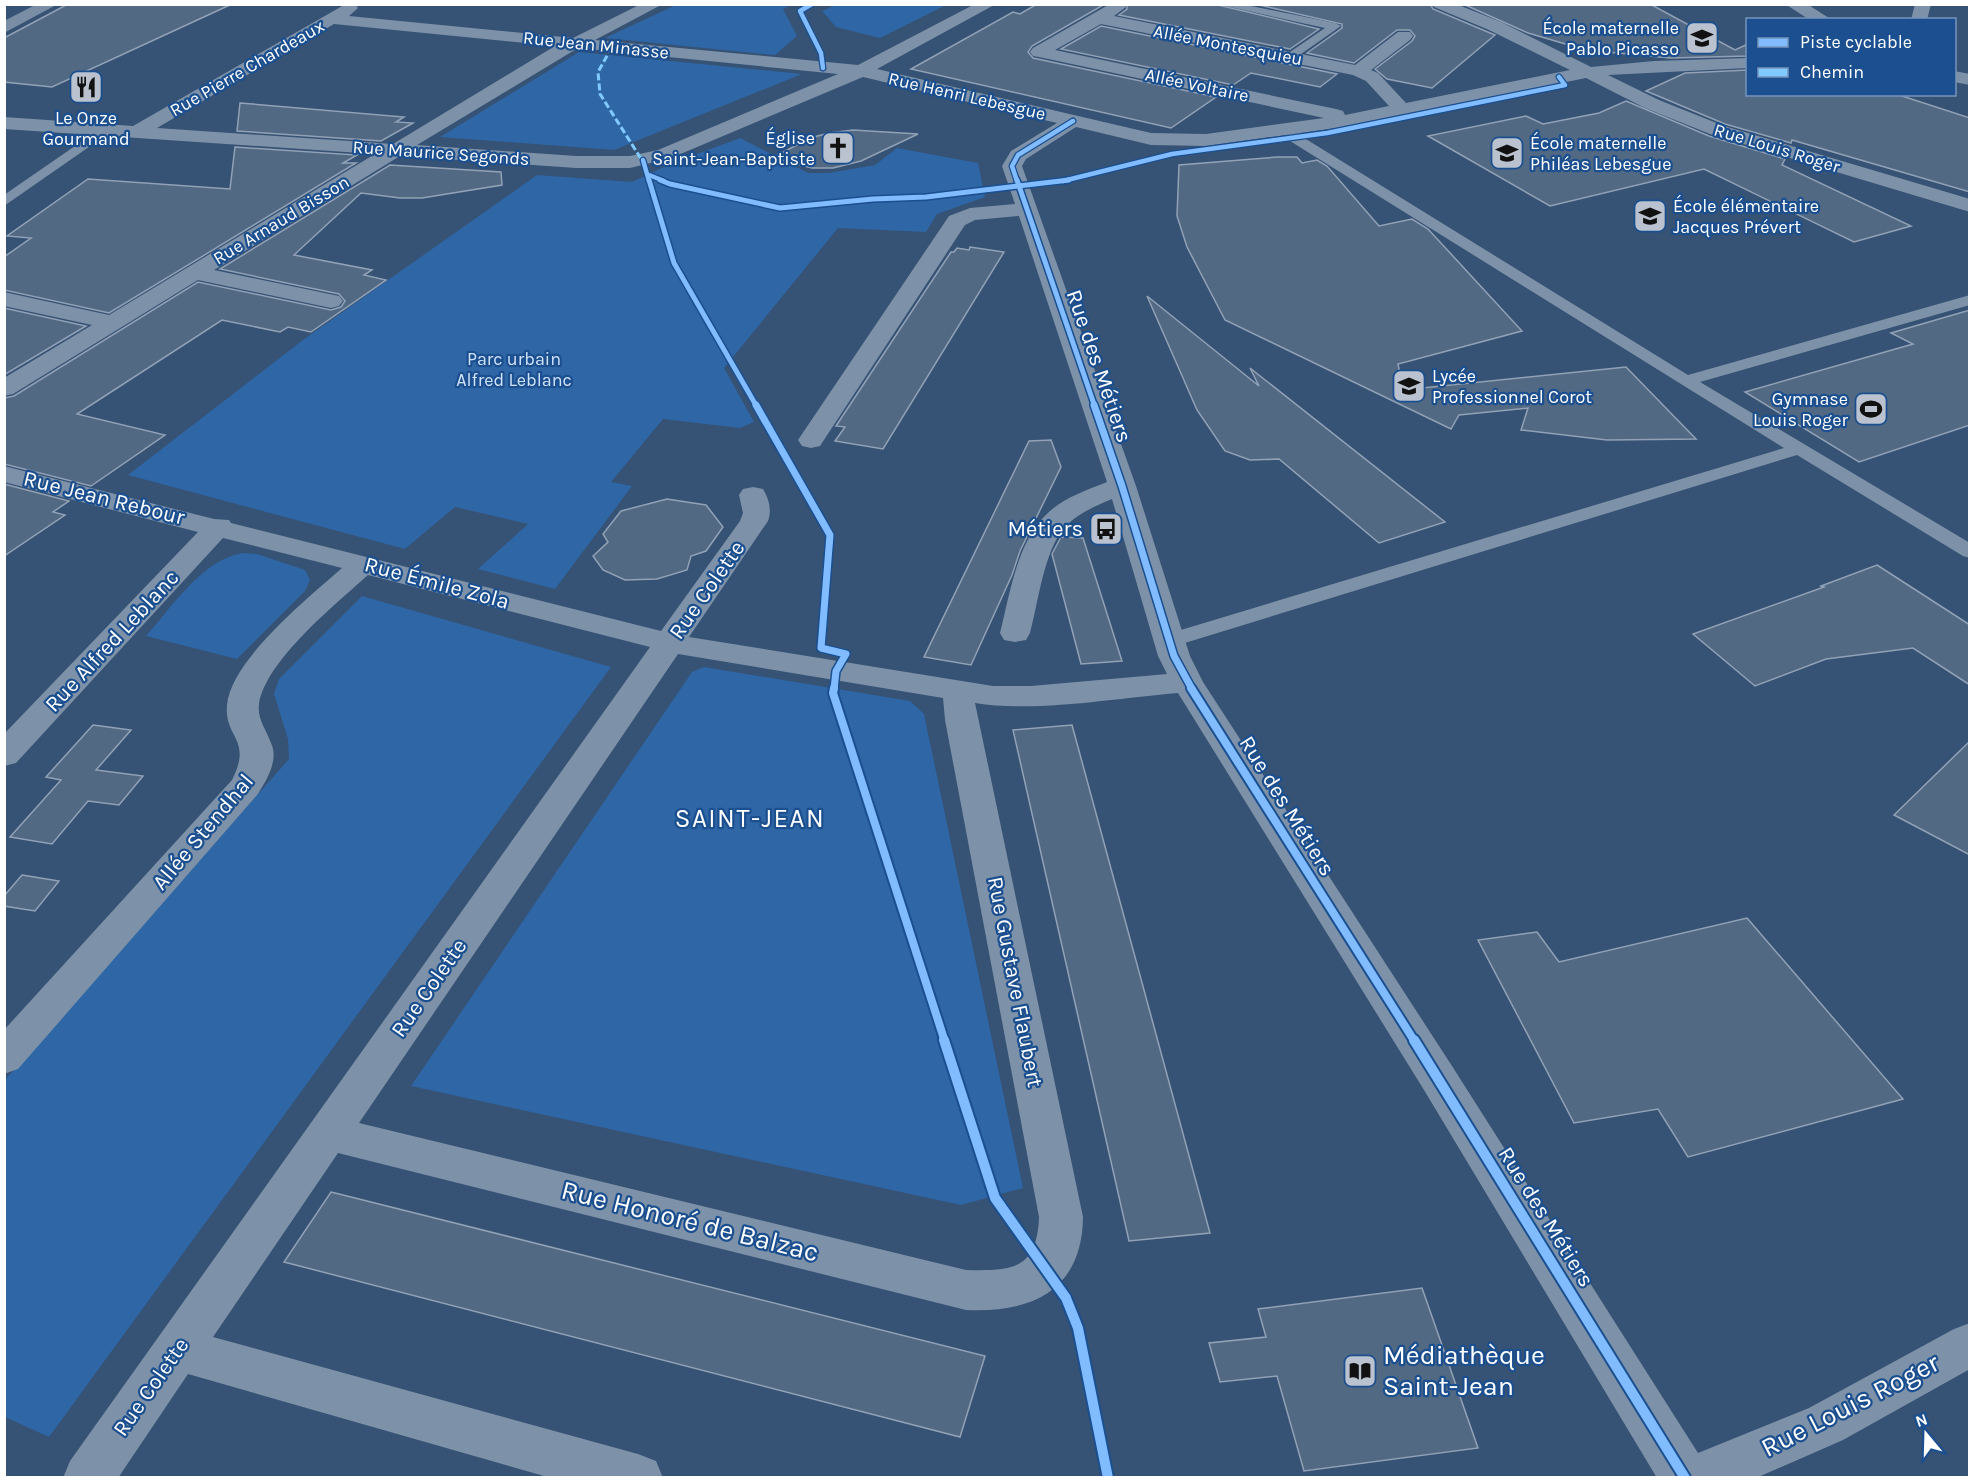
<svg xmlns="http://www.w3.org/2000/svg" width="1974" height="1482" font-family="Karla,sans-serif">
<style>
.green{fill:#2f66a5}
.building{fill:#526984;stroke:#92a2b6;stroke-width:1.5}
.lines{fill:none;stroke-linecap:round;stroke-linejoin:round}
.lane{fill:#7d92a8;fill-rule:evenodd}
.street{fill:#7d92a8;fill-rule:evenodd}
.secondary{fill:#798da4;fill-rule:evenodd}
.quiet{stroke:#80caff;stroke-width:3;stroke-dasharray:7 3;stroke-linecap:butt}
.cycleway-far4-casing{stroke:#1b4f8f;stroke-width:7}
.cycleway-far3-casing{stroke:#1b4f8f;stroke-width:8}
.cycleway-far2-casing{stroke:#1b4f8f;stroke-width:10}
.cycleway-far1-casing{stroke:#1b4f8f;stroke-width:12}
.cycleway-casing{stroke:#1b4f8f;stroke-width:14}
.cycleway-far4{stroke:#80bcff;stroke-width:4.5}
.cycleway-far3{stroke:#80bcff;stroke-width:5}
.cycleway-far2{stroke:#80bcff;stroke-width:7}
.cycleway-far1{stroke:#80bcff;stroke-width:8}
.cycleway{stroke:#80bcff;stroke-width:10}
.labels{text-anchor:middle;dominant-baseline:central;stroke-width:4.5;stroke-linejoin:round;paint-order:stroke}
.far-poi-label{font-size:18px;fill:#fff;stroke:#1b4f8f;text-anchor:end}
.far-street-label{font-size:18px;fill:#fff;stroke:#1b4f8f}
.far-park-label{font-size:18px;fill:#cfe3fa;stroke:#1b4f8f}
.street-label{font-size:22px;fill:#fff;stroke:#1b4f8f}
.poi-label{font-size:22px;fill:#fff;stroke:#1b4f8f;text-anchor:end}
.quarter-label{font-size:26px;letter-spacing:1.5px;fill:#fff;stroke:#1b4f8f}
.near-street-label{font-size:27px;fill:#fff;stroke:#1b4f8f}
.near-poi-label{font-size:27px;fill:#fff;stroke:#1b4f8f;text-anchor:start}
</style>
<rect width="100%" height="100%" fill="#365274"/>
<!-- green -->
<g class="green">
<path d="M678,4l113,1 -8,4 14,27 -22,19 -170,-17z"/>
<path d="M835,5v-1l111,1 -66,33 -44,-11 -14,-16z"/>
<path d="M579,52l223,22 -188,76 -174,-13z"/>
<path d="M740,138l68,35h21l46,-8 22,-17 81,15 7,34 -48,17 -11,18 -88,-4 -114,140 30,54 -14,6 -77,-9 -52,63 21,4 -77,103 -77,-20 50,-45 -73,-17 -50,42 -277,-74 175,-135 234,-165 95,7 38,-18z"/>
<path d="M242,553l15,1 48,16 5,10 -5,11 -68,68 -91,-23c26,-29 56,-76 96,-83z"/>
<path d="M362,596l249,71 -562,770 -44,-20v-337l284,-321 -1,-20 -14,-45 5,-15z"/>
<path d="M704,667l206,34 14,13 99,474 -62,17 -550,-119 281,-414z"/>
</g>
<!-- building -->
<g class="building">
<path d="M68,4h164l-180,83 -48,-5v-44z"/>
<path d="M1037,4h68l-73,42 -4,6 5,6 183,39 -45,31 -260,-59 102,-57 7,2z"/>
<path d="M1127,4h87l105,25 -29,20 -171,-34 8,-6z"/>
<path d="M1255,4h175l3,5 62,26 -63,53 -45,-9 -12,-10 37,-28 3,-5 -5,-6h-13l-43,33 -47,-10 35,-25v-4z"/>
<path d="M1463,4h187l85,46 13,-6v12l-78,2 -84,-8 -58,-17z"/>
<path d="M1101,26l236,48 -17,13 -69,-14 -18,12 -172,-36z"/>
<path d="M1748,70v24h148l74,24v74l-178,-52 -1,3 -66,-19 -79,-33 39,-18z"/>
<path d="M1626,101l83,35 76,23 -3,6 129,61 -57,16 -150,-73 -154,37 -122,-70 98,-20 17,8 56,-11z"/>
<path d="M240,103l164,14 -8,5 17,1 -32,18 -144,-10z"/>
<path d="M853,130l65,4 -57,27 -28,7h-21l-40,-10 38,-20 19,-5z"/>
<path d="M235,147l122,8 -14,8h13l-247,150 -105,-23v-33l27,-19 -24,-2 81,-57 142,10z"/>
<path d="M1277,157h20l5,6 15,-3 10,6 52,60 33,-7 16,10 94,102 -124,33 5,26 223,-23 70,72 -89,1 -86,-10 7,-22 -69,7 -8,14 -226,-109 -38,-73 -10,-31 2,-51z"/>
<path d="M390,165l111,7 1,13 -80,13h-22l-39,-5 -67,62 78,15 -8,5 22,5 -75,52 -23,-5 -8,5 -58,-12 -145,94 88,21 -74,51 -87,-22v-66l10,-2 184,-114 133,28 10,-3 4,-6 -6,-7 -119,-25z"/>
<path d="M970,247l34,5 -121,197 -48,-8 10,-14 -9,-1 115,-174h3l3,-4 12,2z"/>
<path d="M1147,296l112,90 -9,-18 195,154 -66,21 -100,-84 -29,1 -25,-9 -28,-41z"/>
<path d="M4,308l82,18 -82,49z"/>
<path d="M1970,310v115l-111,37 -114,-70 168,-48 -22,-11z"/>
<path d="M1051,440l10,27 -41,84 -8,24 -41,90 -47,-8 105,-216z"/>
<path d="M4,484l65,17 -16,11 12,3 -61,41z"/>
<path d="M667,499l39,6 17,22 -17,24 -15,5 -4,14 -30,9 -32,1 -22,-10 -10,-14 15,-14 -5,-8 18,-23z"/>
<path d="M1061,537l22,1 39,123 -41,3 -29,-110z"/>
<path d="M1877,565l93,60v60l-57,-37 -87,11 -71,27 -62,-52 131,-47 -3,-1z"/>
<path d="M93,725l38,5 -35,40 47,6 -24,29 -31,-4 -36,43 -42,-7 51,-57 -15,-3z"/>
<path d="M1072,725l138,508 -81,8 -116,-511z"/>
<path d="M1970,741v114l-76,-40z"/>
<path d="M22,875l37,6 -24,30 -31,-5v-10z"/>
<path d="M1747,918l156,181 -215,58 -30,-48 -84,14 -96,-183 59,-8 22,30z"/>
<path d="M331,1192l654,164 -25,81 -676,-175z"/>
<path d="M1422,1288l56,160 -174,23 -27,-95 -57,6 -11,-39 57,-6 -8,-28z"/>
</g>
<g class="lines">
<!-- lane -->
<g class="lane">
<path d="M1216,4h25l94,19 6,3 -50,35 -4,-1v-6l38,-26z"/>
<path d="M1292,125l5,1 4,10 387,239 282,-80v10l-270,77 270,161v15l-7,-2 -166,-101 -622,191 -7,1 -7,-1 -3,-5 3,-5 623,-188 -494,-307 -5,-12z"/>
<path d="M104,126l5,1 2,3 -2,3 -105,73v-11z"/>
</g>
<!-- street -->
<g class="street">
<path d="M1785,4h22l25,16h-22z"/>
<path d="M1915,4h16l-4,16h-16z"/>
<path d="M344,5h12l2,3 -9,8 224,22 68,-34h22l-68,36 263,25 117,-61h21l-119,65 274,64 55,1 118,-16 -285,-61 -6,-1 -3,-4 3,-4 77,-44h14l2,3 -12,9 241,49 43,-33h12l3,4 -3,4 -39,30 7,3 28,30 164,-33 -81,-40 -55,-23 -2,-3h24l45,18 90,45 63,-6 94,-3v10l-140,7 51,25 65,26 246,73v13l-260,-78 -65,-26 -59,-30 -250,50 -130,18 -55,-1 -75,-18 -50,32 -4,7 114,320 54,170 13,26 249,384 246,387 111,-45 145,-79 16,-6v46l-127,71 -87,38h-99l-233,-388 -246,-397c-62,5 -143,20 -203,10l108,514c-1,73 -50,96 -117,93l-628,-157 -125,184 425,117 18,7 7,17h-112l-363,-104 -70,104h-55l7,-17 580,-814 -282,-72c-32,29 -102,85 -109,129 -2,15 7,25 12,39 8,17 -4,36 -13,51l-240,275 -14,5v-44l228,-250c21,-42 -8,-41 -5,-75 4,-45 81,-107 115,-137l-119,-30 -207,225 -12,3v-32l194,-202 -194,-50v-16l210,53 15,1 2,3 430,108 79,-110 3,-8 -4,-18 4,-6 10,-2 10,2c6,10 9,21 5,32l-79,116 304,49h38l136,-12 -9,-18 -46,-157c-17,7 -35,15 -47,28 -21,23 -27,77 -35,106l-4,7 -11,2 -11,-2 -4,-7c10,-39 17,-94 50,-122 16,-14 37,-21 57,-29l-88,-266 -44,4 -10,5 -145,221 -9,2 -9,-2 -4,-6 151,-224 21,-8 45,-4 -13,-38 9,-15 46,-28 -194,-46 -192,81 -41,10h-54l-176,-12 -186,114 125,26 4,5 -4,5 -8,2 -133,-28 -185,114 -9,2v-18l88,-53 -88,-19v-14l105,23 266,-161 -371,-25v-12l129,9zM334,24l221,22 -162,98 -236,-16zM1101,24l252,51 13,6 23,25 -44,9 -2,-4 -7,-2 -281,-59zM578,48l260,26 -180,76 -28,6h-54l-159,-11zM678,654l265,44 2,22 94,497c-2,53 -27,54 -73,53l-607,-147z"/>
<path d="M1954,71l16,3v11l-16,-3z"/>
</g>
<!-- secondary -->
<path class="secondary" d="M37,4h21l-54,29v-12z"/>
<!-- quiet -->
<path class="quiet" d="M612,47l-14,25 2,22 45,71"/>
<!-- cycleway-far4 casing -->
<g class="cycleway-far4-casing">
<g id="cycleway-far4">
<path d="M812,4l-12,7 21,42 2,15"/>
<path d="M643,160l6,21"/>
<path d="M649,175l15,6"/>
<path d="M1017,181l-5,-15 6,-11 55,-34"/>
<path d="M1063,181l109,-27 155,-21 238,-48 -6,-8"/>
</g>
</g>
<!-- cycleway-far3 casing -->
<g class="cycleway-far3-casing">
<g id="cycleway-far3">
<path d="M649,180l25,83 83,144"/>
<path d="M660,180l10,4 110,24 93,-9 53,-2 143,-17"/>
<path d="M1017,180l78,227"/>
</g>
</g>
<!-- cycleway-far2 casing -->
<g class="cycleway-far2-casing">
<g id="cycleway-far2">
<path d="M756,405l74,130 -9,113 25,6 -10,17 -2,18"/>
<path d="M1094,405l28,81 52,170 18,33"/>
</g>
</g>
<!-- cycleway-far1 casing -->
<g class="cycleway-far1-casing">
<g id="cycleway-far1">
<path d="M834,688l-1,5 112,349"/>
<path d="M1191,688l224,354"/>
</g>
</g>
<!-- cycleway casing -->
<g class="cycleway-casing">
<g id="cycleway">
<path d="M944,1040l51,158 71,100 12,30 30,150"/>
<path d="M1414,1040l271,438"/>
</g>
</g>
<!-- cycleway-far4 -->
<use href="#cycleway-far4" class="cycleway-far4"/>
<!-- cycleway-far3 -->
<use href="#cycleway-far3" class="cycleway-far3"/>
<!-- cycleway-far2 -->
<use href="#cycleway-far2" class="cycleway-far2"/>
<!-- cycleway-far1 -->
<use href="#cycleway-far1" class="cycleway-far1"/>
<!-- cycleway -->
<use href="#cycleway" class="cycleway"/>
</g>
<!-- icons -->
<defs>
<g id="school-square" transform="scale(1.725)"><rect x="-9" y="-9" width="18" height="18" rx="4" fill="#b9c2ce" stroke="#1b4f8f"/><path d="M0-5L7-2L0 1L-7-2ZM-4 1L0 2.5L4 1V4Q0 6-4 4Z" fill="#111"/></g>
<g id="restaurant-square" transform="scale(1.725)"><rect x="-9" y="-9" width="18" height="18" rx="4" fill="#b9c2ce" stroke="#1b4f8f"/><path d="M-5-6h1v4h1v-4h1v4h1v-4h1v5L-1.5 .5V6h-2V.5L-5-1ZM5-6V6H3V1.5H1.5Q1.5-4 5-6Z" fill="#111"/></g>
<g id="church-square" transform="scale(1.725)"><rect x="-9" y="-9" width="18" height="18" rx="4" fill="#b9c2ce" stroke="#1b4f8f"/><path d="M-1.2-6h2.4v3.5h3.3v2.4h-3.3V6h-2.4V-.1h-3.3v-2.4h3.3Z" fill="#111"/></g>
<g id="stadium-square" transform="scale(1.725)"><rect x="-9" y="-9" width="18" height="18" rx="4" fill="#b9c2ce" stroke="#1b4f8f"/><path d="M0-5a6.5 5 0 1 0 0 10a6.5 5 0 1 0 0-10ZM-3.5-1.8h7v3.6h-7Z" fill="#111"/></g>
<g id="bus-square" transform="scale(1.725)"><rect x="-9" y="-9" width="18" height="18" rx="4" fill="#b9c2ce" stroke="#1b4f8f"/><path d="M-5-6H5V4H4V6H2V4H-2V6H-4V4H-5ZM-3.5-4V0h7V-4ZM-3.5 1.2v1.5H-2V1.2ZM2 1.2v1.5H3.5V1.2Z" fill="#111"/></g>
<g id="library-square" transform="scale(1.725)"><rect x="-9" y="-9" width="18" height="18" rx="4" fill="#b9c2ce" stroke="#1b4f8f"/><path d="M-6-4Q-3-5.5-.7-3.5V5Q-3 3-6 4ZM6-4Q3-5.5 .7-3.5V5Q3 3 6 4Z" fill="#111"/></g>
</defs>
<g fill-rule="evenodd">
<use href="#school-square" x="1702" y="38"/>
<use href="#restaurant-square" x="86" y="87"/>
<use href="#church-square" x="838" y="148"/>
<use href="#school-square" x="1507" y="153"/>
<use href="#school-square" x="1650" y="216"/>
<use href="#school-square" x="1409" y="386"/>
<use href="#stadium-square" x="1871" y="409"/>
<use href="#bus-square" x="1106" y="529"/>
<use href="#library-square" x="1360" y="1371"/>
</g>
<g class="labels">
<!-- far-poi labels -->
<g class="far-poi-label">
<text x="1679" y="28">École maternelle<tspan x="1679" dy="21">Pablo Picasso</tspan></text>
<text x="86" y="118" text-anchor="middle">Le Onze<tspan x="86" dy="21">Gourmand</tspan></text>
<text x="815" y="138">Église<tspan x="815" dy="21">Saint-Jean-Baptiste</tspan></text>
<text x="1530" y="143" text-anchor="start">École maternelle<tspan x="1530" dy="21">Philéas Lebesgue</tspan></text>
<text x="1673" y="206" text-anchor="start">École élémentaire<tspan x="1673" dy="21">Jacques Prévert</tspan></text>
<text x="1432" y="376" text-anchor="start">Lycée<tspan x="1432" dy="21">Professionnel Corot</tspan></text>
<text x="1848" y="399">Gymnase<tspan x="1848" dy="21">Louis Roger</tspan></text>
</g>
<!-- far-street labels -->
<g class="far-street-label">
<text transform="translate(596 45) rotate(6)">Rue Jean Minasse</text>
<text transform="translate(1228 45) rotate(11)">Allée Montesquieu</text>
<text transform="translate(247 68) rotate(-30)">Rue Pierre Chardeaux</text>
<text transform="translate(1197 85) rotate(12)">Allée Voltaire</text>
<text transform="translate(967 96) rotate(13)">Rue Henri Lebesgue</text>
<text transform="translate(1777 148) rotate(17)">Rue Louis Roger</text>
<text transform="translate(441 153) rotate(4)">Rue Maurice Segonds</text>
<text transform="translate(281 220) rotate(-31)">Rue Arnaud Bisson</text>
</g>
<!-- far-park labels -->
<g class="far-park-label">
<text x="514" y="359">Parc urbain<tspan x="514" dy="21">Alfred Leblanc</tspan></text>
</g>
<!-- street labels -->
<g class="street-label">
<text transform="translate(1099 366) rotate(71)">Rue des Métiers</text>
<text transform="translate(104 498) rotate(14)">Rue Jean Rebour</text>
<text transform="translate(437 583) rotate(15)">Rue Émile Zola</text>
<text transform="translate(707 590) rotate(-55)">Rue Colette</text>
<text transform="translate(112 641) rotate(-47)">Rue Alfred Leblanc</text>
<text transform="translate(1287 806) rotate(58)">Rue des Métiers</text>
<text transform="translate(203 832) rotate(-50)">Allée Stendhal</text>
<text transform="translate(1015 982) rotate(79)">Rue Gustave Flaubert</text>
<text transform="translate(429 988) rotate(-55)">Rue Colette</text>
<text transform="translate(1546 1217) rotate(58)">Rue des Métiers</text>
<text transform="translate(151 1387) rotate(-55)">Rue Colette</text>
</g>
<!-- poi labels -->
<g class="poi-label">
<text x="1083" y="529">Métiers</text>
</g>
<!-- quarter labels -->
<g class="quarter-label">
<text x="750" y="818">SAINT-JEAN</text>
</g>
<!-- near-street labels -->
<g class="near-street-label">
<text transform="translate(690 1221) rotate(14)">Rue Honoré de Balzac</text>
<text transform="translate(1850 1405) rotate(-27)">Rue Louis Roger</text>
</g>
<!-- near-poi labels -->
<g class="near-poi-label">
<text x="1383" y="1355">Médiathèque<tspan x="1383" dy="31">Saint-Jean</tspan></text>
</g>
</g>
<!-- border -->
<rect width="1974" height="1482" fill="none" stroke="#ffffff" stroke-width="12"/>
<!-- legend -->
<rect x="1746" y="18" width="210" height="78" fill="#1b4f8f" stroke="#7695bc" stroke-width="1.5"/>
<rect x="1758" y="38" width="30" height="9" fill="#80bcff" stroke="#7695bc" stroke-width="1.5"/>
<text x="1800" y="48" font-size="18" fill="#ffffff">Piste cyclable</text>
<rect x="1758" y="68" width="30" height="9" fill="#80caff" stroke="#7695bc" stroke-width="1.5"/>
<text x="1800" y="78" font-size="18" fill="#ffffff">Chemin</text>
<!-- north arrow -->
<g transform="translate(1926 1434) rotate(341)" stroke="#1b4f8f" stroke-width="4.5" paint-order="stroke">
<path d="M0-4.5L10 22L0 15L-10 22Z" fill="#ffffff"/>
<text y="-9" font-size="16" font-weight="bold" text-anchor="middle" fill="#ffffff">N</text>
</g>
</svg>
